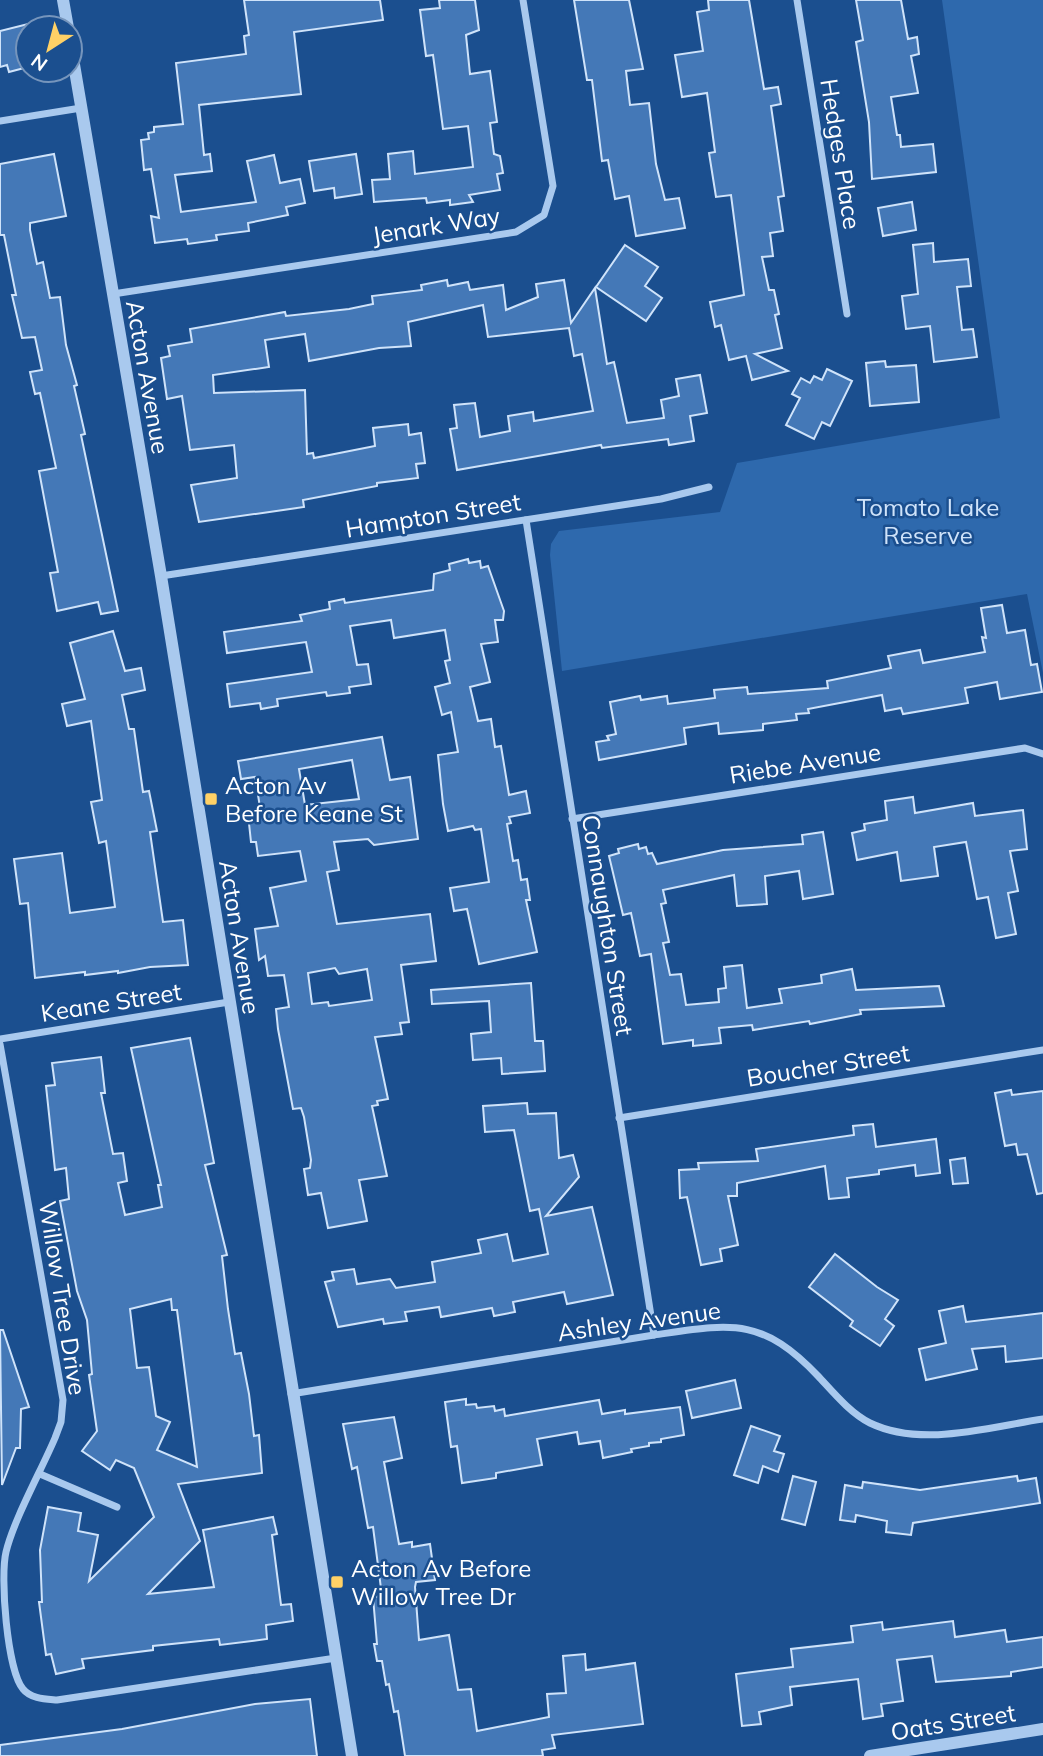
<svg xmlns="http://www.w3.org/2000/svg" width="1043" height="1756" font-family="Mulish,sans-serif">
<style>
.green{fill:#2e69ad}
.building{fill:#4478b7;stroke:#cfe3fa;stroke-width:2;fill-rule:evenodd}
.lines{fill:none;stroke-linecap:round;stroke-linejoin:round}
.minor{stroke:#a9c9ee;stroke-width:7}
.tertiary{stroke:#a9c9ee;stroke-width:12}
.poi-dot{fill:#ffd166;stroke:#1b4f8f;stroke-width:2.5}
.labels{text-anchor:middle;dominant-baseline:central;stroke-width:5;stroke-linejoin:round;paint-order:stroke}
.street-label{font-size:24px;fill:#fff;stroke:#1b4f8f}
.park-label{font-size:24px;fill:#cfe3fa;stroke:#1b4f8f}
.poi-label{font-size:24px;fill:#fff;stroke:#1b4f8f;text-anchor:start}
</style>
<rect width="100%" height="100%" fill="#1b4f8f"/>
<!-- green -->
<path class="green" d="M942,0h101v673l-16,-79 -465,77 -12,-116 1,-11 8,-13 161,-19 17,-49 263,-45z"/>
<!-- building -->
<g class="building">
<path d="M244,0h136l3,20 -89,12 7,62 -102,11 5,50 6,-1 2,17 -37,4 6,37 75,-10 -9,-41 27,-6 6,28 20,-4 5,24 -19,4 2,8 -40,8 1,8 -33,4 1,5 -29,4 -1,-5 -32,4 -4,-27 8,2 -8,-49 -7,1 -3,-30 8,-1 -1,-6 6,-1v-5l29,-3 -7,-61 70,-9 -2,-18 5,-1z"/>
<path d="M439,0h36l4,30 -13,5 4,39 20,-3 7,51 -7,1 4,31 6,2 3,17 -6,1 3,16 -31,5 4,7 -23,3v-5l-23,3 -1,-5 -52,4 -2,-22 18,-1 -2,-25 25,-3 2,23 58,-7 -5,-41 -25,3 -10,-74 -7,1 -6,-46 20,-2z"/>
<path d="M574,0h55l14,69 -17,2 4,34 19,-2 7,61 9,36 14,-2 6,30 -49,8 -7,-40 -14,3 -7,-39 -6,1 -10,-81h-5z"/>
<path d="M708,0h41l15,89 14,-2 3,17 -10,2 13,90 -6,1 5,34 -13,2 3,23 -11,1 7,33h5l5,24 -4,1 7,33 -27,6 33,17 -36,9 -6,-24 -17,4 -8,-35 -6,2 -5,-25 34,-7 -13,-100 -15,2 -7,-44 6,-1 -8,-59 -25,4 -7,-42 28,-4 -6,-39 12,-2z"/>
<path d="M856,0h45l7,39 9,-2 2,17 -8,2 7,37 -27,4 6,38h3l1,12 32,-3 3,28 -64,7 -3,-57 -13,-80 7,-2z"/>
<path d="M28,24v43l-19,5 -2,-7 -7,2v-36z"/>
<path d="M54,154l12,62 -36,7v7l7,34 6,-2 7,36 10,-1 6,48 11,40 -3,1 11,48 -4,1 37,176 -17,3 -3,-12 -41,9 -7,-38 8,-1 -19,-101 17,-3 -16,-75 -5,1 -5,-22 12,-2 -7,-33 -13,1 -10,-43h4l-12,-60h-4v-71z"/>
<path d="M356,154l6,40 -27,4 -1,-10 -20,3 -5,-30z"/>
<path d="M912,202l4,28 -33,6 -5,-28z"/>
<path d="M933,243l1,19 34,-3 3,27 -14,1 5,43 11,-1 4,28 -43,5 -4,-36 -24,3 -4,-33 16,-2 -5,-49z"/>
<path d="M625,245l33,22 -13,19 17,12 -16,23 -50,-34z"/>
<path d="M447,280l1,6 20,-4 2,8 33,-5 3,25 32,-13 -2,-13 28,-4 7,43 24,-35 12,76 7,-2 13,61 37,-5 -3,-18 18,-4 -3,-17 24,-4 7,38 -17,3 4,25 -25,4 -1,-6 -66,9 -1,-3 -144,25 -7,-41 7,-1 -3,-23 21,-2 5,34 30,-6 -2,-15 25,-4 1,9 59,-10 -11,-57 -8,2 -5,-28 -81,9 -5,-32 -75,17 3,24 -32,2 -70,13 -4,-27 -40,6 4,27 -56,8 1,18 91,-3 2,64 6,-1 1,5 61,-12 -2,-18 35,-4 1,11 12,-2 4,30 -9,1 2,14 -41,5v3l-74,14 1,7 -105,15 -8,-37 46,-7 -3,-33 -44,5 -8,-54 -15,3 -6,-41 9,-2 -2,-10 24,-4 -2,-13 95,-17 1,4 63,-7 24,-5 -1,-8 50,-6 -1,-5z"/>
<path d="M885,361l1,6 30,-2 3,37 -49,4 -4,-43z"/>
<path d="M827,369l25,12 -22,45 -8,-4 -8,17 -28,-14 14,-27 -8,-4 9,-16 9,5 4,-7 8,4z"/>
<path d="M468,559l1,4 11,-2 1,7 7,-2 16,45 -1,9h-8l3,22 -17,2 9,38 -20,5 8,34 13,-2 4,28 6,-1 8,49 17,-4 4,22 -21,4 2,6 -4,1 6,37 5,-1 3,20 6,-1 3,21h-4l11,52 -58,12 -12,-55 -13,2 -4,-23 39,-6 -8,-53 -6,1 -2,-4 -25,5 -5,-27 -5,-49 20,-3 -7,-40 -9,3 -7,-28 15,-4 -5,-22 5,-1 -5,-30 -51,8 -3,-18 -41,6 7,39 11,-1 3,20 -22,3 1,6 -23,3 -1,-4 -49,7 1,7 -17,3 -1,-6 -30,4 -3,-23 85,-12 -6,-30 -79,11 -3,-21 78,-11 -2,-6 30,-6 -1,-7 15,-3 1,4 88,-13 1,-16 16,-4 -1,-6z"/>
<path d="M1002,605l5,28 18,-3 6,35 6,-1 5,28 -42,7 -3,-17 -32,6 3,15 -65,11 -2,-6 -16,3 -3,-16 -74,14 1,4 -13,1 1,6 -34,4v6l-44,4 -1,-11 -34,5 2,16 -87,16 -3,-18 13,-2 -2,-4 9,-2 -6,-32 30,-6 1,4 26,-4 1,8 47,-6 -1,-8 33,-3 1,7 80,-6 -1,-7 64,-13 -3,-12 32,-6 3,13 62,-11 -3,-15 4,1 -5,-30z"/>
<path d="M113,631l12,40 16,-3 4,22 -23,5 7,34h5l9,63 6,-1 8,40 -7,1 13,90 20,-2 5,45 -38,2 -32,6v-2l-33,4v-3l-50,6 -7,-75 -8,1 -6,-45 48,-6 8,60 45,-6 -9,-66 -7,2 -8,-41 11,-2 -11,-79 -24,5 -5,-22 23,-5 -15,-56z"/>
<path d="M382,737l8,43 20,-3 8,62 -44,6 -6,-6 -34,3 5,28 -12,2 10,52 93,-10 6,47 -35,4 8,57 -9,1 2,11 -27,3 13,62 -11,2 1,4 -6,1 15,70 -28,4 8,41 -39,7 -7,-35 -13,2 -4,-26 6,-1 1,-8 -7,-43 -3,-9 -8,1 -15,-80 -2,-20 13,-2 -5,-32 -16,1 -3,-20 -6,4 -4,-31 23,-3 -8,-38 36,-7 -6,-30 -42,5 -2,-14h-5l-3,-28 13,-1 -6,-36 -14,2 -3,-18zM352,760l7,39 -54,6 -6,-36zM335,968l4,6 28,-5 5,31 -43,6 -1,-4 -16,2 -4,-31z"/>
<path d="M913,797l2,16 58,-10 2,13 48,-6 4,39 -17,2 8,40 -10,2 8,41 -20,4 -8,-41 -11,2 -11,-57 -32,5 4,29 -37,5 -4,-29 -40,8 -5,-27 13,-3 -1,-6 23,-4 -2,-19z"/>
<path d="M823,832l10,62 -30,5 -4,-28 -34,5 2,28 -30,2 -3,-31 -71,15 3,13 -5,1 8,38 -6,1 7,32 11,-1 5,31 33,-3 -1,-13 8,-1 -2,-21 18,-2 5,43 35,-5 -3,-14 43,-6 -1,-8 31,-6 4,21 83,-4 5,20 -84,4 1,4 -51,10 -1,-3 -56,9 -1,-5 -33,3 2,15 -28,3v-6l-30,4 -12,-90 -11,2 -9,-43 -8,2 -14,-59 10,-3 -1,-4 20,-5 1,5 7,-2 2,7 4,-1 5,11 66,-14 80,-6 -1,-9z"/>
<path d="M531,983l4,58h8l2,30 -43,3 -1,-16 -28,2 -2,-26 20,-2 -2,-31 -57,3 -1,-14z"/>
<path d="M190,1038l24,125 -9,2 22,90 -5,1 6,53 7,45 6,-1 8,41 5,42 5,-1 3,38 -84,11 22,57 -52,53 66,-7 -11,-57 70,-13 4,17 -5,1 9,70 10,-1 2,17 -27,4 1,14 -47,6 -1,-6 -66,7v4l-71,9 2,9 -28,6 -5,-20 -5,1 -7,-53h3l-2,-52 8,-43 33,6 -3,18 20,4 -9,46 65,-64 -20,-49 -18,-8 -6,10 -28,-19 15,-20 -8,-56 3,-1 -5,-54 -10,-29 -17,-90 9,-2 -3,-31 -11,2 -9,-84 9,-1 -3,-22 49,-6 4,36h-4l12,61 10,-1 4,28 -9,2 7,32 37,-8 -4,-22h3l-30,-137zM171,1299l1,11h5l20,157 -40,-17 13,-28 -14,-6 -7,-49 -12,1 -7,-59z"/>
<path d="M1011,1090l1,5 31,-4v102l-6,1 -10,-40 -9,1 -2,-11 -11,2 -10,-53z"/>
<path d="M527,1103l1,11 28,-1 3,45 14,-3 6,22 -33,39 46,-9 21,88 -46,9 -3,-12 -51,10 2,10 -21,4 -2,-8 -51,9 -2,-10 -34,5 2,9 -23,3 -1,-5 -45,8 -13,-45 9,-2 -2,-8 22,-3 3,15 33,-5 6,9 39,-6 -3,-20 49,-9 -3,-13 29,-6 6,27 35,-7 -9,-45 -9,2 -16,-81 -29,2 -2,-26z"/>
<path d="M873,1124l3,23 60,-8 4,34 -24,3 -1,-11 -36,5v4l-32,4 2,19 -20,2 -4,-33 -88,17v13h-9l10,49 -18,4 2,12 -21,4 -14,-68 -7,1 -1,-28 20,-1 -1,-6 60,-2 -2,-12 98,-14 -1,-9z"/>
<path d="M965,1158l3,25 -15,1 -3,-24z"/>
<path d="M835,1254l42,33 21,13 -13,19 9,7 -14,20 -30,-20 3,-5 -44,-34z"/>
<path d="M963,1306l3,16 77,-9v45l-37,4 -1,-16 -33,3 5,20 -51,11 -7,-31 27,-6 -7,-32z"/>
<path d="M0,1330h3l26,77 -8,2 -1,39h-4l-14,37z"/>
<path d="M735,1380l6,28 -49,10 -6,-27z"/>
<path d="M466,1399v6l10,-1 1,4 17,-2 1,5 9,-2 1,7 94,-16 3,14 23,-4v4l55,-7 4,28 -23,4v3l-12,1v3l-18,3 1,3 -29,6 -3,-17 -21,3 -2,-12 -40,7 5,26 -46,8v5l-34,5 -5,-37 -6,1 -6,-45z"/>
<path d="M394,1417l8,41 -18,4 15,82 13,-2v5l18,-3 5,36 -19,2 -1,5 4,53 30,-5 9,55 13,-1 6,42 72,-14 -2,-23 19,-1 -3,-37 22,-2 1,16 49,-7 8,61 -91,11 3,13 -13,2 1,6h-138l-7,-45 -4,1 -5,-28 -3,1 -4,-24h-5l-3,-17h3l-4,-47 9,-1 -9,-69 -5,1 -11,-61 -5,2 -9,-45z"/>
<path d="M751,1426l29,10 -6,15 10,3 -6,18 -15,-6 -5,17 -24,-8z"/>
<path d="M793,1476l23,6 -11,43 -23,-6z"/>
<path d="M1017,1476l1,5 18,-3 4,25 -127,20 -2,12 -25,-3 1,-11 -31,-6 -1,7 -15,-2 5,-35 17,3 1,-6 57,8z"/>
<path d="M953,1621l2,16 50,-7 2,12 36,-5v30l-32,5v4l-75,6 -4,-26 -35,4 6,41 -22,3 2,12 -20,3 -5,-40 -68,8 2,18 -33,7 2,12 -19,2 -6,-52 57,-7 -2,-18 62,-7 -2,-16 31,-4 1,8z"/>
<path d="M310,1699l7,57h-317v-11l122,-16 133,-25z"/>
</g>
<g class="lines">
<!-- minor -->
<g class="minor">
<path d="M797,0l50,314"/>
<path d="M0,121l81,-13"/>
<path d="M113,294l403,-62 28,-17 9,-29 -30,-186"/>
<path d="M526,520l128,815"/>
<path d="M161,576l500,-77 48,-12"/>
<path d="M572,819l453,-71 18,6"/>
<path d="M0,1039l229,-37"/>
<path d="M0,1044l63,356 -2,22 -6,16c-14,33 -41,81 -49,114 -6,24 1,118 17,137 8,10 23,10 34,11l279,-42"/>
<path d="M619,1118l424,-68"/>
<path d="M291,1394l363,-59c77,-11 107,-19 164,41 15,16 32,37 52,47 52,25 119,4 173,-4"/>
<path d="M40,1474l77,33"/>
</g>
<!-- tertiary -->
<g class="tertiary">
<path d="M63,0l5,28"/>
<path d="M70,41l91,535 191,1180"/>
<path d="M870,1756l173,-27"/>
</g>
</g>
<!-- markers -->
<g class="poi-dot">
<rect x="204" y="792" width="14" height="14" rx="3.5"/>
<rect x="330" y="1575" width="14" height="14" rx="3.5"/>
</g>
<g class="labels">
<!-- street labels -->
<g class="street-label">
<text transform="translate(841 154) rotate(81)">Hedges Place</text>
<text transform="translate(436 225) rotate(-9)">Jenark Way</text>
<text transform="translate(148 377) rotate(80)">Acton Avenue</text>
<text transform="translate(433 515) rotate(-9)">Hampton Street</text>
<text transform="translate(805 763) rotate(-9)">Riebe Avenue</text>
<text transform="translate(608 925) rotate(81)">Connaughton Street</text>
<text transform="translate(240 937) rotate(81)">Acton Avenue</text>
<text transform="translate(111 1002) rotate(-9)">Keane Street</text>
<text transform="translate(828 1065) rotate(-9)">Boucher Street</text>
<text transform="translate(63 1298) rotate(81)">Willow Tree Drive</text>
<text transform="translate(639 1321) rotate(-8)">Ashley Avenue</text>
<text transform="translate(953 1722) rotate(-9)">Oats Street</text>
</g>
<!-- park labels -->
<g class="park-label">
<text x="928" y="507">Tomato Lake<tspan x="928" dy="28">Reserve</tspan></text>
</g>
<!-- poi labels -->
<g class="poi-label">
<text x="225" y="785">Acton Av<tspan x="225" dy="28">Before Keane St</tspan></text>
<text x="351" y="1568">Acton Av Before<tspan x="351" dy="28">Willow Tree Dr</tspan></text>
</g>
</g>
<!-- north arrow -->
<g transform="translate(49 49) rotate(216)"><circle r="33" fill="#1b4f8f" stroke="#7695bc" stroke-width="2"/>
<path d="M0-5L12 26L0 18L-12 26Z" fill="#ffd166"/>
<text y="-10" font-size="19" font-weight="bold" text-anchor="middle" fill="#ffffff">N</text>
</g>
</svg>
